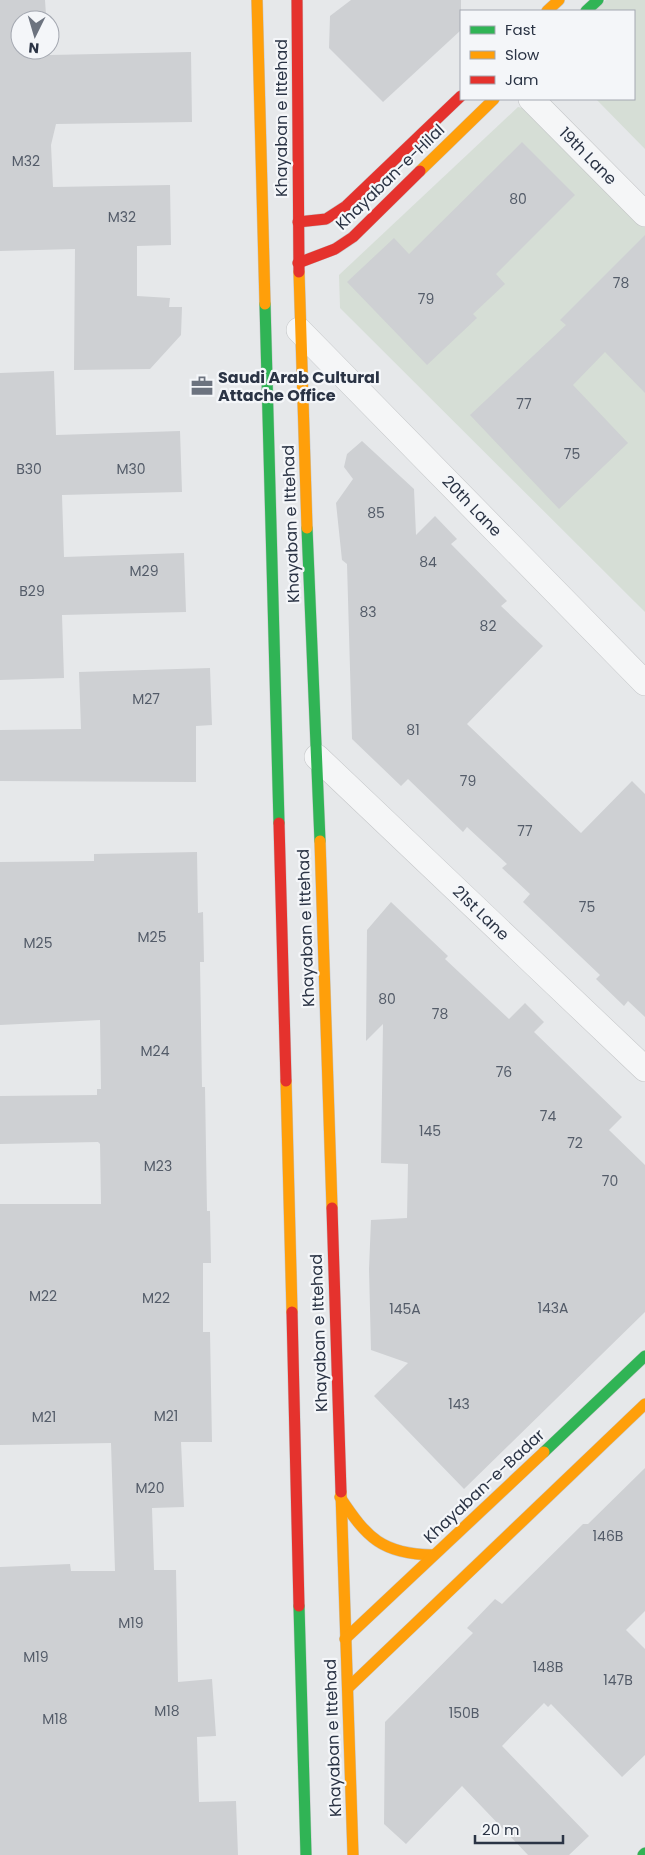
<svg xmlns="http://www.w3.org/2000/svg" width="645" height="1855" font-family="Poppins,sans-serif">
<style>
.green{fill:#d6ded6}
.building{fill:#ced0d3}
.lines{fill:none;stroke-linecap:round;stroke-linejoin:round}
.street-casing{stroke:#c4c6c8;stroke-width:26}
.fast-casing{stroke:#c4c6c8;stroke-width:12}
.slow-casing{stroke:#c4c6c8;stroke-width:12}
.jam-casing{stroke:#c4c6c8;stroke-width:12}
.street{stroke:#f5f6f7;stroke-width:25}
.fast{stroke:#30b455;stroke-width:11}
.slow{stroke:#ff9f0a;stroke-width:11}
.jam{stroke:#e5322d;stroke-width:11}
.labels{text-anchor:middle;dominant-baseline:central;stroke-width:4.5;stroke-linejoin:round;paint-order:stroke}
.number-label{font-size:14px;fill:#545c69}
.street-label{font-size:16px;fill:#2b3445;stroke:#f4f6f9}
.poi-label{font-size:16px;font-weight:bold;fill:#2b3445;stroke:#f4f6f9;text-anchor:start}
</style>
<rect width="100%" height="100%" fill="#e6e8ea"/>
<!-- green -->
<g class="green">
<path d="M606,0h39v149l-49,-50h38v-88h-40z"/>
<path d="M518,107l26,6 101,104v395l-305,-304 -1,-33z"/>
</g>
<!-- building -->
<g class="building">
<path d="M0,0h45l1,15h3v5h-29v30h30v5l141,-3 1,70 -136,2 -5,21 2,42 117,-2 1,60 -34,1v50l33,2 -1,9h13l-1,28 -31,34 -76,1 1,-121 -75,2z"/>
<path d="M351,0h110v30l-78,72 -54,-54 1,-32z"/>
<path d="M522,142l53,53 -79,79 9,10 -32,30 4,4 -50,47 -80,-83 47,-44 15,16z"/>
<path d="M645,235v158l-40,-41 -32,33 55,58 -69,66 -89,-94 96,-90 -6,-5z"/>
<path d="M54,371l2,64 124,-4 2,61 -120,3 2,62 120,-4 2,59 -124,3 2,63 -64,2v-307z"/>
<path d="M362,441l52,48 2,46 19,-19 22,23 -6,5 56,57 -6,5 42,40 -76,78 114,109 51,-52 13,13v223l-17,-16 -4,5 -28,-27 4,-4 -77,-73 7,-8 -28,-26 5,-4 -40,-37 -4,5 -55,-53 -7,7 -49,-47 -5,-175 -5,-4 -6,-57 17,-24 -9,-12 3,-13z"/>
<path d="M210,668l2,57 -16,1v56l-196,-1v-51l81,-1 -2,-57z"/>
<path d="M197,852l1,61 5,-1 1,50h-4l2,125h3l2,124h3l1,52h-8v69h7l2,110h-31l3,65 -32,1 2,62h22l2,112 34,-3 4,57 -19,1 2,65 37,-1 2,54h-238v-288l70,-3 1,7h44l-4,-128 -111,2v-241h101l-1,-60 -2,-2 -98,2v-48l97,-1v-6h4l-1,-69 -100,5v-163l94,-1v-7z"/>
<path d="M391,902l57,54 -3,3 64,60 16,-16 19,19 -10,10 88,85 -13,13 36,35v147l-181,177 -90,-93 34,-33 -37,-13 -2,-81 2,-49 36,-2 1,-54 -27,-1 2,-139 -17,17 1,-111z"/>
<path d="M645,1468v143l-19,19 19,19v106l-23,22 -71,-73 -3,3 -4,-4 -42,43 87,90 -20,19h-41l-66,-69 -56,58 -22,-20 1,-102 88,-89 -6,-5 28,-29 7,5 81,-80h5z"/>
</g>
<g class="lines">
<!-- street casing -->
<g class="street-casing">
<g id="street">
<path d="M531,99l114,115"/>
<path d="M299,330l346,353"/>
<path d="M317,757l328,312"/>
</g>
</g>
<!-- fast casing -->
<g class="fast-casing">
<g id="fast">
<path d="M586,11l12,-11"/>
<path d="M265,304l14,519"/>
<path d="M307,528l13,313"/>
<path d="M544,1452l101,-96"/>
<path d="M299,1606l7,249"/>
<path d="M643,1855l2,-2"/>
</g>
</g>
<!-- slow casing -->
<g class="slow-casing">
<g id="slow">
<path d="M257,0l8,304"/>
<path d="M547,11l12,-11"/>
<path d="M420,171l74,-72"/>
<path d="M299,272l8,256"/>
<path d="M320,841l12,367"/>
<path d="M286,1081l6,231"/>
<path d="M341,1492l12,363"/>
<path d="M340,1497c27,41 42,57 93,58"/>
<path d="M345,1639l199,-187"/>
<path d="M349,1687l296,-283"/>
</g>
</g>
<!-- jam casing -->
<g class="jam-casing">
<g id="jam">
<path d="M297,0l2,272"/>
<path d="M298,222l28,-3 20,-13 115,-110"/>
<path d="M298,263l37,-14 18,-12 67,-66"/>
<path d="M279,823l7,258"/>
<path d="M332,1208l9,284"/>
<path d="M292,1312l7,294"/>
</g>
</g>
<!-- street -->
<use href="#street" class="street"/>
<!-- fast -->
<use href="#fast" class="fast"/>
<!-- slow -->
<use href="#slow" class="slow"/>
<!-- jam -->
<use href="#jam" class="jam"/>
</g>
<!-- icons -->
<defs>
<g id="office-bare" transform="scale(1.725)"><path d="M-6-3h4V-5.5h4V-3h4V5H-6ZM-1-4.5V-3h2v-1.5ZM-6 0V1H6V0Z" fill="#6c737f" stroke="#f4f6f9" stroke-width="2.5" paint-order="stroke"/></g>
</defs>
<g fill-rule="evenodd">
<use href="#office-bare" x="202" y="386"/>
</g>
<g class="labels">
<!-- number labels -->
<g class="number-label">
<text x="26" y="161">M32</text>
<text x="518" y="199">80</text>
<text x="122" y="217">M32</text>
<text x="621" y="283">78</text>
<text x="426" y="299">79</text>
<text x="524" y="404">77</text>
<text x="572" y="454">75</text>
<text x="29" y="469">B30</text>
<text x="131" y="469">M30</text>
<text x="376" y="513">85</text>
<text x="428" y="562">84</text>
<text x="144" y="571">M29</text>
<text x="32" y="591">B29</text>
<text x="368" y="612">83</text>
<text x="488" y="626">82</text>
<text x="146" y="699">M27</text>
<text x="413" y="730">81</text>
<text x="468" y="781">79</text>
<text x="525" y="831">77</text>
<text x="587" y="907">75</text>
<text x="152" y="937">M25</text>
<text x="38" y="943">M25</text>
<text x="387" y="999">80</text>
<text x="440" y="1014">78</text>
<text x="155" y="1051">M24</text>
<text x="504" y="1072">76</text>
<text x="548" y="1116">74</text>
<text x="430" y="1131">145</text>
<text x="575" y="1143">72</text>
<text x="158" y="1166">M23</text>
<text x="610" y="1181">70</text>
<text x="43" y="1296">M22</text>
<text x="156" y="1298">M22</text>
<text x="553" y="1308">143A</text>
<text x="405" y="1309">145A</text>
<text x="459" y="1404">143</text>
<text x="166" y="1416">M21</text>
<text x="44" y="1417">M21</text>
<text x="150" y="1488">M20</text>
<text x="608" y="1536">146B</text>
<text x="131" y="1623">M19</text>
<text x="36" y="1657">M19</text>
<text x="548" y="1667">148B</text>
<text x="618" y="1680">147B</text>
<text x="167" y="1711">M18</text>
<text x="464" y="1713">150B</text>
<text x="55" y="1719">M18</text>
</g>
<!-- street labels -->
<g class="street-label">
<text transform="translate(281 118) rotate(-90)">Khayaban e Ittehad</text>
<text transform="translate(588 156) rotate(45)">19th Lane</text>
<text transform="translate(390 177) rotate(-44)">Khayaban-e-Hilal</text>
<text transform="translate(472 506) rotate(46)">20th Lane</text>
<text transform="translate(291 524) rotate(-92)">Khayaban e Ittehad</text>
<text transform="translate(481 913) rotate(44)">21st Lane</text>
<text transform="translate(306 928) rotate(-92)">Khayaban e Ittehad</text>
<text transform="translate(319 1333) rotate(-92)">Khayaban e Ittehad</text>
<text transform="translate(484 1486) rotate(-43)">Khayaban-e-Badar</text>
<text transform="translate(333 1738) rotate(-92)">Khayaban e Ittehad</text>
</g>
<!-- poi labels -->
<g class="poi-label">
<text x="218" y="377">Saudi Arab Cultural<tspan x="218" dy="18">Attache Office</tspan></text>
</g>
</g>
<!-- legend -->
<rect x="460" y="10" width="175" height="90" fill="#f4f6f9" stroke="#a4a8b1"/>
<rect x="470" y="26" width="25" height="8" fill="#30b455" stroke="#a4a8b1"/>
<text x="505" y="35" font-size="15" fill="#2b3445">Fast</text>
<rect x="470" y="51" width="25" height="8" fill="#ff9f0a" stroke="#a4a8b1"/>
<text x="505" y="60" font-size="15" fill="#2b3445">Slow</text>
<rect x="470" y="76" width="25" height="8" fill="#e5322d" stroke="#a4a8b1"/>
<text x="505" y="85" font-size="15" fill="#2b3445">Jam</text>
<!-- north arrow -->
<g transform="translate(35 35) rotate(185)"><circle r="24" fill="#f4f6f9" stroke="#a4a8b1"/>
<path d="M0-4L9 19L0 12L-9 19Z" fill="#6c737f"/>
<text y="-8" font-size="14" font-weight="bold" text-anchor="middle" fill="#2b3445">N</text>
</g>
<!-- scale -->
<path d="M475 1835v8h88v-8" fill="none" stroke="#2b3445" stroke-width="2.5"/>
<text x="482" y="1835" font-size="15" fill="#2b3445" stroke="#f4f6f9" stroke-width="4" paint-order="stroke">20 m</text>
</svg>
